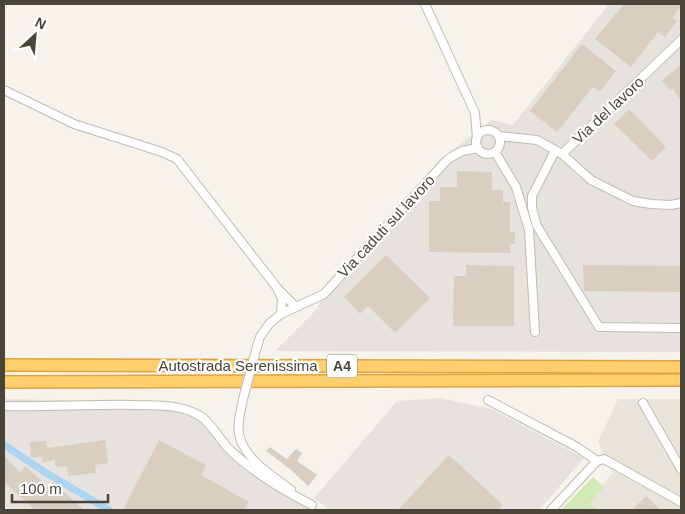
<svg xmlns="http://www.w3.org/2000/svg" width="685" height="514" font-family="Arial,sans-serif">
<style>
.residential{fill:#eae5da}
.industrial{fill:#e6e2dd}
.green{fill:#d2eab5}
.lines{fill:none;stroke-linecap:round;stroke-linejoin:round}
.canal{stroke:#a9d4f2;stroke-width:7}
.building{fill:#d8cfc1}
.minor-casing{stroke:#c2bbae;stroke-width:10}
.highway-casing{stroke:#e0a43c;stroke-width:14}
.minor{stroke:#fff;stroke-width:8}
.highway{stroke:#ffcf6e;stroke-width:11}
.minor-bridge-casing{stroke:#c2bbae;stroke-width:10;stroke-linecap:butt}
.minor-bridge{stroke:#fff;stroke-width:8}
.labels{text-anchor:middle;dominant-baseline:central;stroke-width:4.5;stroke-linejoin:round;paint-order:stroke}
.shield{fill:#fff;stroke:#817c74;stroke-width:1}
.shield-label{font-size:14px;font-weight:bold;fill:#4b4439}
.street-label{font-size:15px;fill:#4b4439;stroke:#fff}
</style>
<rect width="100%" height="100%" fill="#f6f3ec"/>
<!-- residential -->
<path class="residential" d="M618,399h63v111h-102l34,-37 -15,-31z"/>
<!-- industrial -->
<g class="industrial">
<path d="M609,4h72v348l-406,-1 43,-43 7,-21 119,-130 48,-37 21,5z"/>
<path d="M440,398l51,11 93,49 -45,52h-209l-16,-12 83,-97z"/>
<path d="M4,399l146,3 50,18 113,90h-309z"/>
</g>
<!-- green -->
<path class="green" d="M593,477l11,10 -15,17 12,6h-40z"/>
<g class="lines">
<!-- canal -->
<path class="canal" d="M4,445l39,26 66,39"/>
</g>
<!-- building -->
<g class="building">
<path d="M624,4h57v2l-9,12 5,3 -12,16 -7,-5 -27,35 -36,-28z"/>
<path d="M582,44l34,27 -16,21 -7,-5 -36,45 -27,-21z"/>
<path d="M681,65v35l-9,-12 -2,2 -8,-10z"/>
<path d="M629,109l37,38 -14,14 -38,-37z"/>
<path d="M457,171l35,1v18h11v12h7v30h5v12h-5v9l-81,-1v-51h11v-14h17z"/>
<path d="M386,255l44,43 -35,35 -27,-27 -8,8 -16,-17z"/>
<path d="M466,265l48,1v60h-61l1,-50h12z"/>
<path d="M583,265l98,1v26l-97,-1z"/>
<path d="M105,440l3,23 -13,2 1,8 -28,3 -1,-9 -12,-1v-6l-12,2 -1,-5h-11l-1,-15 16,-1 1,7z"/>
<path d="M159,440l47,25 -5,10 48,27 -5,8h-121z"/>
<path d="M270,447l17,12 9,-10 6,4 -5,8 20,14 -9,11 -17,-16 -25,-19z"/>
<path d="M449,455l54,50 -6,5h-99z"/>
<path d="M4,456l16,16 5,-6 29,26 4,-5 26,23h-49l-31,-28z"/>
<path d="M646,496l15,14h-29z"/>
</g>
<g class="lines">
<!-- minor casing -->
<g class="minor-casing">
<g id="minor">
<path d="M425,4l50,109 2,25"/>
<path d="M4,90l70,34 88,28 15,7 101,130 17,17"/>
<circle cx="488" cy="142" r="12"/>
<path d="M499,136l38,4 25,14 119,-114"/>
<path d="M555,151l-23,45v12l5,18 62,101 82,1"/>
<path d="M495,152l21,35 13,43 6,102"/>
<path d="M562,154l29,26 42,21 18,3 20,1 10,-2"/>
<path d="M278,290l4,9 -1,15"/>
<path d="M256,350l4,-13 9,-13 12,-10 43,-20 124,-135 14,-8 16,-3"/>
<path d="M243,399c-2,12 -7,26 -3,39 7,23 33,38 51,52"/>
<path d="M488,400l89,47 20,14"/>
<path d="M643,403l38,66"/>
<path d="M4,406c44,1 89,-2 133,-1 22,1 44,-1 63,11 13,8 19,24 30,34 24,23 52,40 82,55"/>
<path d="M597,461l7,-2 77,43"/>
<path d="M551,510l46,-49"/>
</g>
</g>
<!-- highway casing -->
<g class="highway-casing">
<g id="highway">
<path d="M4,365l677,2"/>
<path d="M4,382l677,-2"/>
</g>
</g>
<!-- minor -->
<use href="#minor" class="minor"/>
<!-- highway -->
<use href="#highway" class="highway"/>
<!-- minor-bridge casing -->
<g class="minor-bridge-casing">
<path id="minor-bridge" d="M243,399l13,-49"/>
</g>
<!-- minor-bridge -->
<use href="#minor-bridge" class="minor-bridge"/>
</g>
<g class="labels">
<!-- shield labels -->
<rect class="shield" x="327" y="354.5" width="30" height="23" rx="4"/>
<g class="shield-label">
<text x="342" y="366">A4</text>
</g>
<!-- street labels -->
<g class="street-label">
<text transform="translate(608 110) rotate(-43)">Via del lavoro</text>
<text transform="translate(386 226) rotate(-47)">Via caduti sul lavoro</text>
<text x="238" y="365">Autostrada Serenissima</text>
</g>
</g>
<!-- border -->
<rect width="685" height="514" fill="none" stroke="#4b4439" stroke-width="10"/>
<!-- north arrow -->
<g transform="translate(35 35) rotate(26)" stroke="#ffffff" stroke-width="4" paint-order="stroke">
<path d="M0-4L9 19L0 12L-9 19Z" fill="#4b4439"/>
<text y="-8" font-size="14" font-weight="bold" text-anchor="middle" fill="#4b4439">N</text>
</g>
<!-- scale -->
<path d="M12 494v8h96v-8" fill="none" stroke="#4b4439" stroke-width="2.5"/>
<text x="20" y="494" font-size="15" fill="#4b4439" stroke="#ffffff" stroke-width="4" paint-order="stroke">100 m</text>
</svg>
